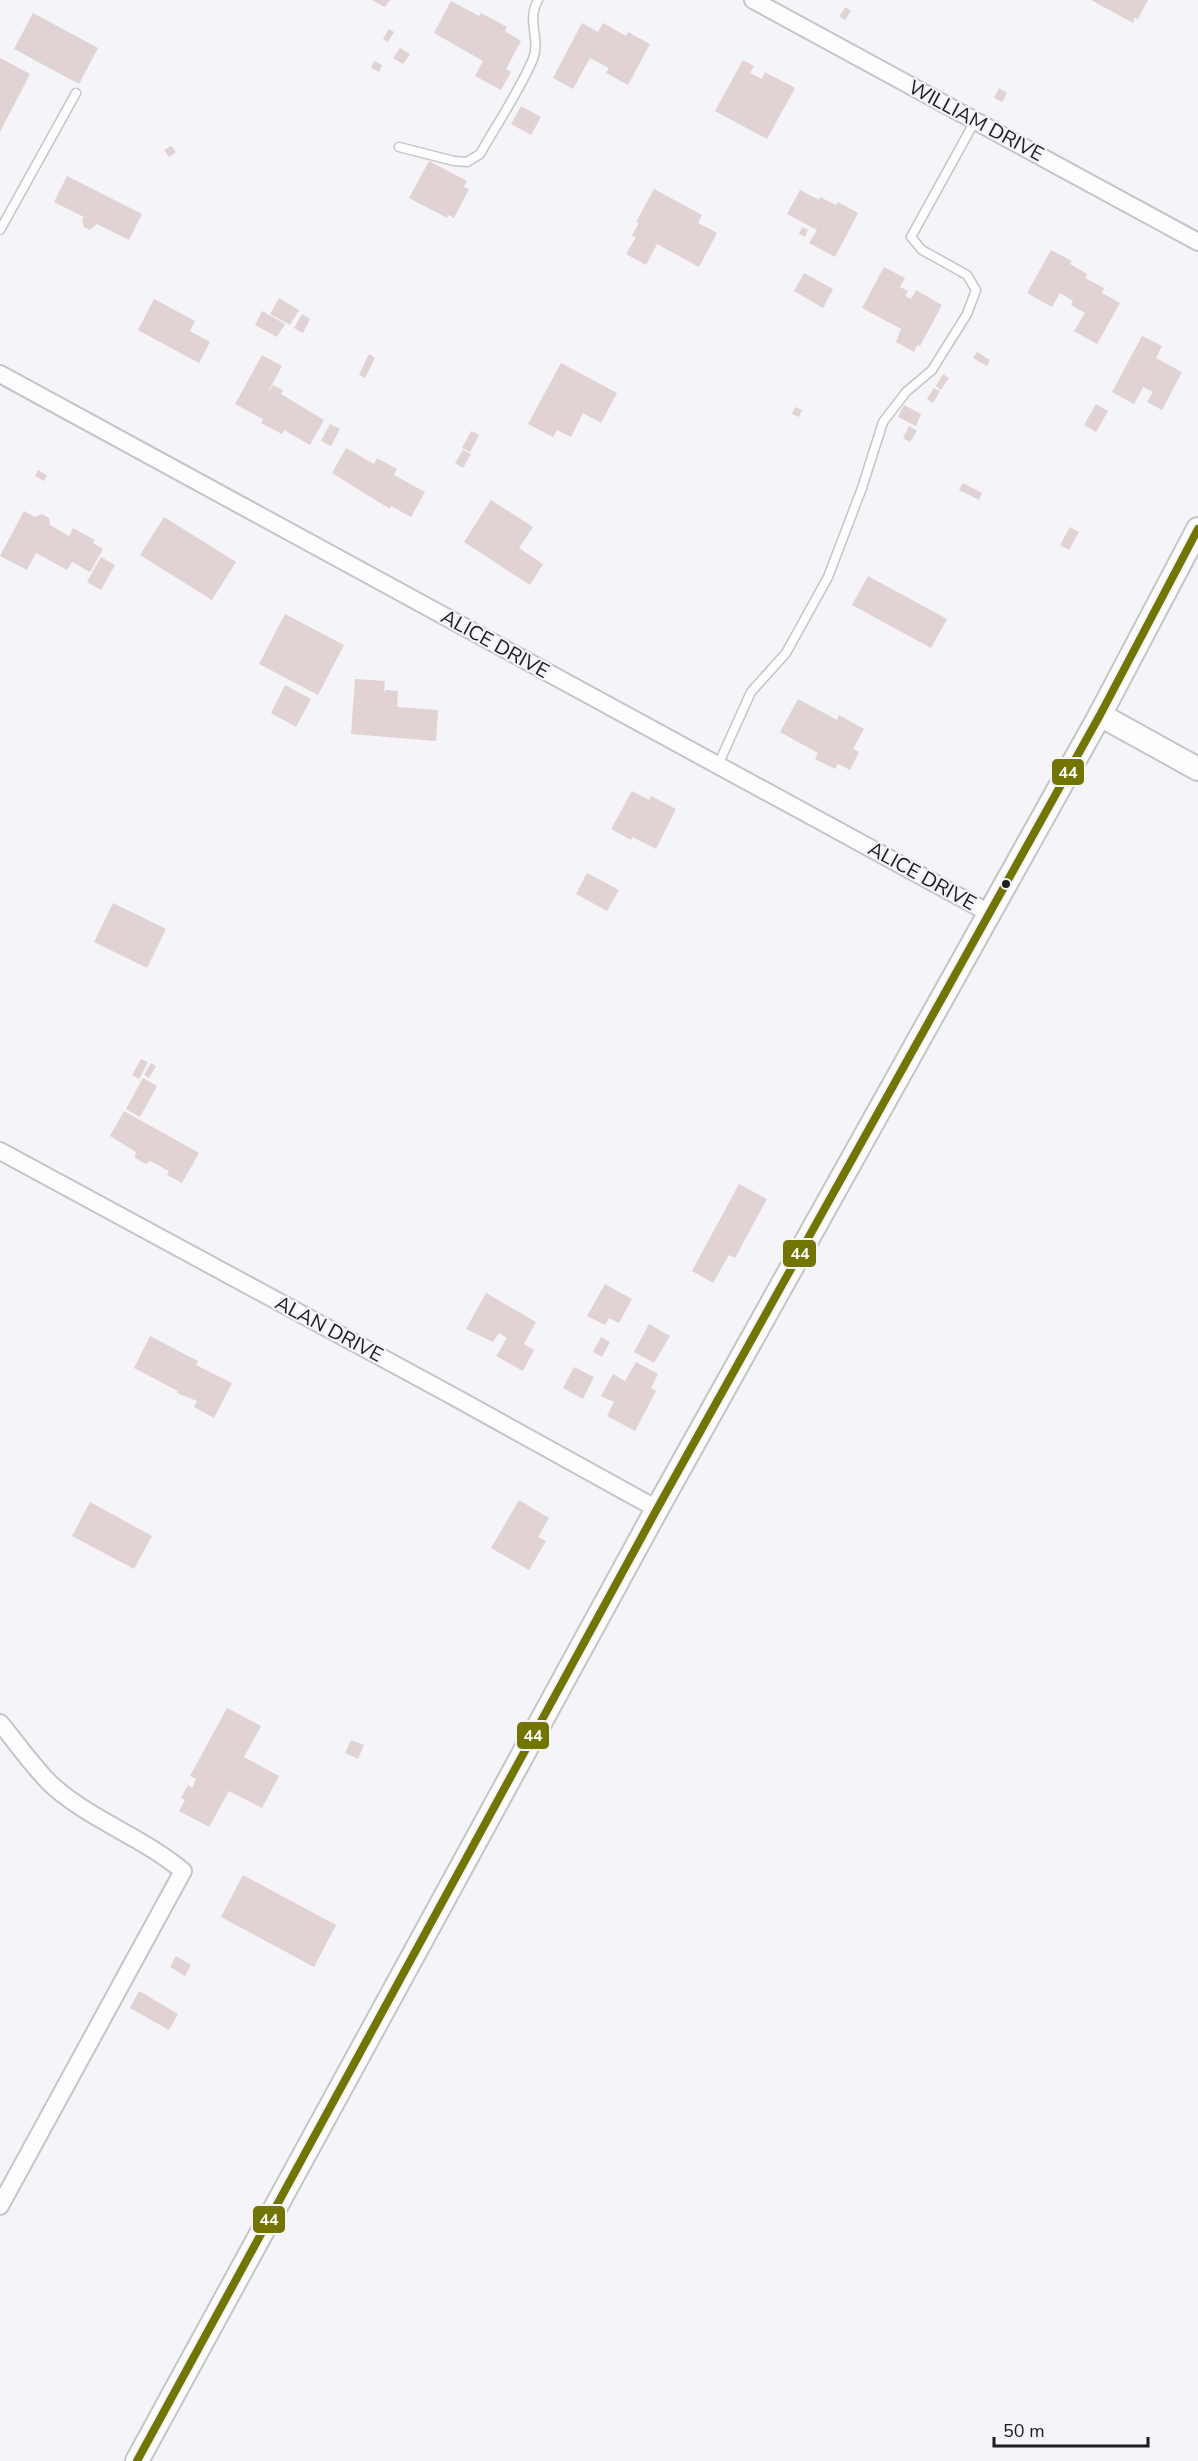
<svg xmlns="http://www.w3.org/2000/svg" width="1198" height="2461" font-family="'Nunito Sans',sans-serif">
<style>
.building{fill:#e1d2d4}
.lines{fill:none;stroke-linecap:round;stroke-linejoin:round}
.lane-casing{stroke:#c4c5c8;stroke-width:11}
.street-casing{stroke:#c4c5c8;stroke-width:20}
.secondary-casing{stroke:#c4c5c8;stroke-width:26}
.lane{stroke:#fdfdfe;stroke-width:8}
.street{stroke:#fdfdfe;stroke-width:16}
.secondary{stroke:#fdfdfe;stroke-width:22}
.bus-1-casing{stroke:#f3f3fa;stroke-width:12}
.bus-1{stroke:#727501;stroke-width:8}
.bus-dot{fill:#1d1d20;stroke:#f3f3fa;stroke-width:2}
.labels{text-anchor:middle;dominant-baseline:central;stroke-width:4.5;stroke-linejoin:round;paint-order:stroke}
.street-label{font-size:20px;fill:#1d1d20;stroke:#f3f3fa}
.line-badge{stroke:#f3f3fa;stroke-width:2}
.badge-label{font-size:16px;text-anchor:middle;font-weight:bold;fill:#fff}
</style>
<rect width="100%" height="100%" fill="#f4f4f9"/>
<!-- building -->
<g class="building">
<path d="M372,0h18l-5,7z"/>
<path d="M1091,0h57l-10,19 -3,-2 -2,6z"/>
<path d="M451,1l28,15 2,-3 26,14 -2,4 16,10 -15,28 5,3 -10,18 -26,-14 8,-15 -49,-28z"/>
<path d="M846,7l5,4 -6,9 -6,-4z"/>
<path d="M33,13l65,35 -19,36 -65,-35z"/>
<path d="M582,23l16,9 5,-9 23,13 2,-4 22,12 -22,41 -22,-12 3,-5 -19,-10 -17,31 -20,-11z"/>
<path d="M389,29l5,3 -6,10 -5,-3z"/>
<path d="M400,48l10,6 -7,10 -10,-6z"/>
<path d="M0,58l30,16 -30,58z"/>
<path d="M743,60l11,6 -4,7 12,6 3,-7 30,16 -28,51 -52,-28z"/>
<path d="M374,61l8,4 -3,7 -8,-4z"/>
<path d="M999,88l8,5 -5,9 -8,-4z"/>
<path d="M521,106l20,11 -10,18 -20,-11z"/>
<path d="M171,146l5,6 -7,5 -5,-7z"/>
<path d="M429,161l38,20 -3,6 5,2 -15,29 -5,-3 -2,3 -38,-20z"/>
<path d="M67,176l75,38 -13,26 -32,-16 -7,6 -6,-3 -2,-7 2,-3 -30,-15z"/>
<path d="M654,189l48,26 -4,8 19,10 -18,34 -42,-23 -11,21 -20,-11 10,-17 -4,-1 7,-13 -3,-1z"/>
<path d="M800,190l19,10 1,-3 16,8 2,-3 20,11 -23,44 -26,-14 8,-13 -30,-16z"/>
<path d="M802,227l6,3 -3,7 -6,-3z"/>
<path d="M1051,250l21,11 -2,3 17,10 -2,4 19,10 -2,5 18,10 -23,41 -23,-13 11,-18 -14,-8 2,-4 -13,-8 -8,14 -25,-14z"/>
<path d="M884,267l21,11 -5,9 8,4 -3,5 6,3 5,-9 26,15 -22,41 -3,-1 -3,7 -18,-10 5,-13 -39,-21z"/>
<path d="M804,273l29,16 -10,19 -29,-17z"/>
<path d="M279,298l20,12 -9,15 -20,-11z"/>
<path d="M154,299l41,22 -5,10 20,11 -11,21 -61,-33z"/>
<path d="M262,311l23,13 -8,13 -22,-12z"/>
<path d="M302,314l8,5 -7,14 -9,-5z"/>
<path d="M1142,336l20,10 -6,12 26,14 -20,38 -15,-8 6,-10 -10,-5 -9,17 -22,-12z"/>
<path d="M977,352l13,8 -3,6 -14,-8z"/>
<path d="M369,354l6,4 -10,20 -6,-3z"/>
<path d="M262,355l20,11 -13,24h1l3,-5 10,5 -2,4 43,26 -14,25 -26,-15 -2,4 -21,-11 2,-4 -28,-15z"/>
<path d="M561,363l56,30 -16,30 -18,-10 -12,24 -14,-7 -4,7 -25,-13z"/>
<path d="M943,374l6,4 -8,12 -5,-4z"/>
<path d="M934,388l6,3 -7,12 -6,-4z"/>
<path d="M1096,404l12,7 -12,21 -12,-7z"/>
<path d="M904,405l17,9 -5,12 -18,-9z"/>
<path d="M795,407l7,3 -3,7 -7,-3z"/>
<path d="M330,424l10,5 -9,17 -10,-5z"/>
<path d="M909,426l8,5 -7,11 -7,-4z"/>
<path d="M471,431l8,4 -9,17 -8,-4z"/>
<path d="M346,448l28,16 3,-6 20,11 -3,6 31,17 -14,25 -20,-11 -1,3 -58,-36z"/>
<path d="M463,450l8,4 -8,14 -8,-5z"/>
<path d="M38,470l9,5 -3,6 -9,-5z"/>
<path d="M963,483l19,10 -3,7 -20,-10z"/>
<path d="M491,500l42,27 -14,21 24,16 -13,21 -66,-43z"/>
<path d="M24,511l11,6 7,-3 7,4 1,7 19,11 4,-8 22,12 -2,3 10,6 -13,23 -18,-10 -5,8 -31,-17 -9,17 -27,-14z"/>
<path d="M164,517l72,45 -24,38 -72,-45z"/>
<path d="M1070,527l9,5 -10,18 -9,-5z"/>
<path d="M101,557l14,8 -14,25 -14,-8z"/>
<path d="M868,576l79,43 -16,29 -79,-43z"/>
<path d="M285,614l59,31 -26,50 -59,-31z"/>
<path d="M355,679l30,2 -1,11 2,-2 12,1 -1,16 41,3 -2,31 -85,-7z"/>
<path d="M285,685l26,14 -15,28 -25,-14z"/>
<path d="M798,699l39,21 2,-5 25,14 -11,20 6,3 -9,18 -12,-6 -3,5 -20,-10 3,-6 -38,-21z"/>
<path d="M632,791l17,9 2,-4 25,13 -20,40 -24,-12 -1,3 -20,-11z"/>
<path d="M587,873l32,17 -12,21 -31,-17z"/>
<path d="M113,903l53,26 -19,39 -53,-26z"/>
<path d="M141,1059l7,3 -9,17 -7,-4z"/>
<path d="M151,1063l5,3 -7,12 -5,-3z"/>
<path d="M143,1078l14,8 -17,31 -14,-8z"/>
<path d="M124,1111l75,42 -17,30 -15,-8 2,-4 -19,-10 -4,3 -11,-6 1,-6 -26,-16z"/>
<path d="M739,1184l28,15 -32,59 -6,-3 -16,28 -21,-12z"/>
<path d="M605,1284l27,15 -13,24 -10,-5 -4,7 -18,-9z"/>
<path d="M486,1293l50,29 -12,22 10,6 -11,21 -27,-15 11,-18 -8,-5 -6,9 -27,-13z"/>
<path d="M649,1324l21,12 -16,27 -20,-11z"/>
<path d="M150,1336l48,25 -2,4 36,18 -18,35 -20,-11 3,-6 -20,-8 1,-2 -44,-23z"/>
<path d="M601,1337l9,5 -8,15 -9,-5z"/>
<path d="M636,1362l22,12 -7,14 5,3 -21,40 -28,-15 7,-14 -13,-6 12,-22 12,7z"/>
<path d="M574,1367l20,10 -11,22 -20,-11z"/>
<path d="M519,1500l30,18 -11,19 8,4 -17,29 -38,-22z"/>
<path d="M90,1502l62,34 -18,33 -62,-33z"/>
<path d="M227,1708l34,18 -17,31 35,19 -17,32 -33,-17 -20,36 -30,-16 6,-11 -4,-2 7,-13 4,3 4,-9 -6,-3z"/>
<path d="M351,1740l13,5 -6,14 -13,-6z"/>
<path d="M243,1875l93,50 -22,42 -93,-50z"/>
<path d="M176,1956l15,9 -6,11 -15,-9z"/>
<path d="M139,1991l39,23 -9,16 -39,-22z"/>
</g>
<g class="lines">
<!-- lane casing -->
<g class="lane-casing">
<g id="lane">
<path d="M399,147l55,14 13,1 13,-8c17,-30 40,-64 53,-95 8,-20 -7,-38 5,-59"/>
<path d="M0,230l76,-137"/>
<path d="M718,765l33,-73 35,-39 42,-76 34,-89 21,-66 23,-30 26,-22 35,-56 9,-24 -9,-15 -45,-25 -11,-13 64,-116"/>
</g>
</g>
<!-- street casing -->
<g class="street-casing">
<g id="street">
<path d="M753,0l445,242"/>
<path d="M0,374l991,540"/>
<path d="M0,1151l449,243 208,115"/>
<path d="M0,1723c17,20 35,47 54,64 39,34 90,51 129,84l-183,335"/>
</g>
</g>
<!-- secondary casing -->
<g class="secondary-casing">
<g id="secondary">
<path d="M1100,715l98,54"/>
<path d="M137,2461l520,-952 443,-794 98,-186"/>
</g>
</g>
<!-- lane -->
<use href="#lane" class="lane"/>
<!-- street -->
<use href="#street" class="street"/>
<!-- secondary -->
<use href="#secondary" class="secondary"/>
<!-- bus-1 casing -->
<g class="bus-1-casing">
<path id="bus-1" d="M137,2461l520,-952 443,-794 98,-186"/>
</g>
<!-- bus-1 -->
<use href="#bus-1" class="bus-1"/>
</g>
<!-- markers -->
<circle class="bus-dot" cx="1006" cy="884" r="5"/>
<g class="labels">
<!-- street labels -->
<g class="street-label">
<text transform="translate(976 121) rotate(28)">WILLIAM DRIVE</text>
<text transform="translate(495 644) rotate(29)">ALICE DRIVE</text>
<text transform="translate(922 876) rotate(29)">ALICE DRIVE</text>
<text transform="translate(329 1329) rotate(28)">ALAN DRIVE</text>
</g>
</g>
<g class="line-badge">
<rect x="1051" y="758" width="34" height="28" rx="6" fill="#727501"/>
<rect x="782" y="1239" width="35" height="29" rx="6" fill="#727501"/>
<rect x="516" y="1721" width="34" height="29" rx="6" fill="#727501"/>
<rect x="252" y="2205" width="34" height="29" rx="6" fill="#727501"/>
</g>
<g class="badge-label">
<text x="1068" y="778">44</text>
<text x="800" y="1259">44</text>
<text x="533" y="1741">44</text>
<text x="269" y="2225">44</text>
</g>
<!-- scale -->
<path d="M994 2437v9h154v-9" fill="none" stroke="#1d1d20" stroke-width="3"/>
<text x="1003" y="2437" font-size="18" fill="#1d1d20" stroke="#f3f3fa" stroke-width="4.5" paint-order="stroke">50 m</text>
</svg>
